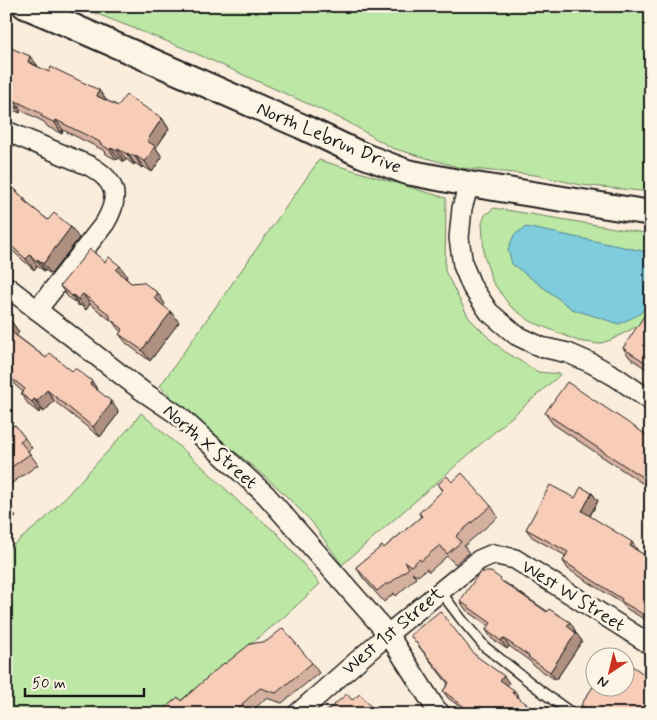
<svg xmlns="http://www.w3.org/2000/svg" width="657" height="720" font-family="Mynerve,sans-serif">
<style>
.green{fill:#bce7a4;stroke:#6c8260}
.water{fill:#7fccdd;stroke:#578690}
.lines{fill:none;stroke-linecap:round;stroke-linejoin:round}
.service-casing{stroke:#1c1c1c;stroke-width:12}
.minor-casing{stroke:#1c1c1c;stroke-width:22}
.tertiary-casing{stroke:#1c1c1c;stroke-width:28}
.service{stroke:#fcf5e5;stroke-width:9}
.minor{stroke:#fcf5e5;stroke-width:19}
.tertiary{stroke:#fcf5e5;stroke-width:24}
.wall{fill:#d5b09e;stroke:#1c1c1c}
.shaded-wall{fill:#ae9081;stroke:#1c1c1c}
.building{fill:#f8cdb8;stroke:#1c1c1c}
.labels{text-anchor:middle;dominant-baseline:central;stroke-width:5;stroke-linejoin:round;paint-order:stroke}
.street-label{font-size:19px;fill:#1c1c1c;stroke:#fcf5e5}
</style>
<rect width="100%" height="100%" fill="#fbeddc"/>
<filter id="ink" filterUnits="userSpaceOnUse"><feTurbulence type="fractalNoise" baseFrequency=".02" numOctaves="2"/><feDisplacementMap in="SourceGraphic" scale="10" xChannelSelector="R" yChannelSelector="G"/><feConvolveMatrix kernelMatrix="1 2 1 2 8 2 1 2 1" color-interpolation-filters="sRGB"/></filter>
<g filter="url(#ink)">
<!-- green -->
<g class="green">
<path d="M77,6h574v186l-70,-7 -46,-10 -74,-7 -69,-20 -46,-27 -160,-72z"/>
<path d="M319,160l127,38 -1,73 24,47 21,21 14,12 34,21 23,2 -219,191 -31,-44 -33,-33 -104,-88 -14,-14z"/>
<path d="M494,208l157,26v20l-3,-2 -10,63 13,-12v16l-40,21 -13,4 -20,-3 -48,-20 -20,-15 -18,-25 -8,-26 -2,-32 3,-8z"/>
<path d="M141,413l64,56 37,36 35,28 43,51 -36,33 -120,97h-158v-163l39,-32 87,-94z"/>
</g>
<!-- water -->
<path class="water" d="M526,227l122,25 3,2v49l-13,12 -19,9 -47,-15 -60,-45 -4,-15 6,-14z"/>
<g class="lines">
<!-- service casing -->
<g class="service-casing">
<path id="service" d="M440,591l22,29 23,27 60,47 28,20"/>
</g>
<!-- minor casing -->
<g class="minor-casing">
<g id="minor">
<path d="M6,131l84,35c26,15 31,30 15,57l-68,87"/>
<path d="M469,184l-7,24 -3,30 4,27 9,22 17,25 27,23 25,12 27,6 23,10 25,14 35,24"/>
<path d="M6,286l135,104 37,25 88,80 122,139 48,75 5,5"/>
<path d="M297,714l91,-80 91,-74 14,-6 22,5 136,86"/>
</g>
</g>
<!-- tertiary casing -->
<g class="tertiary-casing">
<path id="tertiary" d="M25,6l40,17 236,103 61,29 45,17 62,12 182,29"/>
</g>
<!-- service -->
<use href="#service" class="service"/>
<!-- minor -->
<use href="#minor" class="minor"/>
<!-- tertiary -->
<use href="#tertiary" class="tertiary"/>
</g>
<!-- wall -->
<g class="wall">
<path d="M6,46l32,21 80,39 44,12 7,11 -13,19 6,9 -10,15 -9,-6 -1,2 -7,-5 -1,2 -8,-6 -2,3 -5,-4 -2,2 -11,-6 -1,-3 -42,-21 -1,4 -14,-7 -4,-5 -23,-12 -1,3 -14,-6z"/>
<path d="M6,183l11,8 2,3 5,4 5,7 19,15 31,18 -28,36 -6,-4 -1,1 -7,-5 -3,4 -28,-25z"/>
<path d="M105,262l22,14 -1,2 5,5 34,21 -2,2 16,16 -29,39 -23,-17 -8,-10 2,-2 -3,-3 -5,-7 -23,-18 -4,6 -6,-5 -1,1 -12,-10 -7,-10z"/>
<path d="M651,312v60l-21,-14 -7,-10z"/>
<path d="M6,317l5,4 8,11 -3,3 30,23 53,34 19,19 -1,2 1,1 -18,23 -46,-36 -10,11 -3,-2 -2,3 -10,-8 -8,-11 2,-2 -7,-6 -7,-10 3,-4 -2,-3 -4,-3z"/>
<path d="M545,413l106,25v51l-98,-65z"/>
<path d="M6,422l4,6 5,-3 17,23 -4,3 10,14 -32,22z"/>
<path d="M452,482l39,24 7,11 -34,29 5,7 -14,11 -8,-8 -18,16 -2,-3 -9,7 -6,-4 4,6 -20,18 -2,-3 -10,9 -21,-24 -7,-11 28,-19 37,-31 -2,-4 24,-22 -5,-7z"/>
<path d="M592,493l6,8 -8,15 48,35 13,8v64l-24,-14 -4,-5 -55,-35 -5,-8 3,-5 -34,-19 -6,-8 49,-31z"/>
<path d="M6,503l10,14 -10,9z"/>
<path d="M504,582l71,48v2l7,9 -26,39 -22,-14 -3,-4 -22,-16 -2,3 -15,-10 -6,-9 3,-4 -23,-16 -6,-9z"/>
<path d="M410,635l65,20 34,28 -2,2 12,12 -1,1 22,16h-70l-22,-16 -5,-7 5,-7z"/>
<path d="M312,663l7,10 -37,30 -16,-5 -17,16h-91l23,-13 44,-37z"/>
<path d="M645,675l6,7v32h-63l-2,-2 -5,-7z"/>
<path d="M352,700l19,7 4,7h-52z"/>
</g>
<!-- shaded-wall -->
<g class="shaded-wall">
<path d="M30,56l8,10 -10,-4z"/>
<path d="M99,90l8,11 -10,-5z"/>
<path d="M14,100l7,10 -1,3 -7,-11z"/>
<path d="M162,118l7,11 -13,19 6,9 -10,15 -7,-10 2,-21z"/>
<path d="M56,120l7,10 -1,4 -7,-11z"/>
<path d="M111,148l8,10 -2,2 -7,-10z"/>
<path d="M118,149l8,10 -2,3 -7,-11z"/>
<path d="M127,153l8,10 -1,2 -7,-11z"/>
<path d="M136,156l7,10 -1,2 -7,-11z"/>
<path d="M71,227l8,11 -28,36 -8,-10z"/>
<path d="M30,255l7,11 -3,4 -8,-11z"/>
<path d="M38,259l7,11 -1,1 -7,-10z"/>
<path d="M120,266l7,10 -4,5 -7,-11z"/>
<path d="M158,293l7,11 -4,5 -7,-11z"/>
<path d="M83,294l7,10 -4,6 -8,-11z"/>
<path d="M73,295l7,10 -1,1 -7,-10z"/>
<path d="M171,312l8,10 -29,39 -8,-11z"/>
<path d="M11,321l8,11 -5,7 -8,-11z"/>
<path d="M92,381l7,11 -9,-8z"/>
<path d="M47,390l7,11 -10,11 -7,-11z"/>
<path d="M34,399l7,11 -2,3 -7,-11z"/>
<path d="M111,401l7,10 -1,2 1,1 -18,23 -7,-10z"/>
<path d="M592,493l6,8 -10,18 -6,-8z"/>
<path d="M632,542l6,9 -8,-5z"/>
<path d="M570,622l5,8 -3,5 -5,-9z"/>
<path d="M576,633l6,8 -26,39 -6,-8z"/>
<path d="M503,638l6,8 -2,3 -6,-8z"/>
<path d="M645,675l6,7 -7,-5z"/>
<path d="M504,676l5,7 -4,4 -5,-7z"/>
<path d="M514,690l5,7 -2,3 -5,-7z"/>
</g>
<!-- building -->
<g class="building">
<path d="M6,46l24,10 -2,6 21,10 2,-5 48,23 -2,6 21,10 8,-11 36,23 -15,23 8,5 -10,16 -9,-6 -1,1 -8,-4v1l-9,-5 -1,2 -6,-3 -1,2 -11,-7 1,-1 -44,-22 -1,3 -14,-7 1,-2 -28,-14 -1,2 -7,-3z"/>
<path d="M6,183l11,8 -1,1 8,6 -1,2 25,20 6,-7 17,14 -28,37 -5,-5 -1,2 -7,-6 -4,4 -20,-18z"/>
<path d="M90,249l15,13 4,-5 11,9 -4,4 15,13 12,-1 15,11 -4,5 17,14 -29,38 -23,-16 4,-5 -13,-10v-4l-27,-21 -5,5 -5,-4 -1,1 -12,-10z"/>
<path d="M648,310l3,2v54l-28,-18z"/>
<path d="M6,317l5,4 -5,7 40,30 4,-5 22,18 3,-3 17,13 -2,3 21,17 -2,2 2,1 -18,23 -46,-37 -10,11 -3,-2 -2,3 -11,-8 4,-5 -16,-13 4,-5 -3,-2 2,-3 -6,-5z"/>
<path d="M567,382l84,56v45l-106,-70z"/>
<path d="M6,422l4,6 5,-3 10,13 -5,3 10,13 -24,17z"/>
<path d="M462,473l29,33 -35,30 5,6 -14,12 -7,-9 -19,16 -2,-2 -8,7 -6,-4 4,6 -21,17 -1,-2 -10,8 -21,-24 26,-21 2,2 38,-32 -3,-3 24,-23 -5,-6 9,-8 5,6z"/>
<path d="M550,485l25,13 6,-11 11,6 -10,18 50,31 -2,4 21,13v60l-30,-18 1,-2 -59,-38 5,-9 -42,-23z"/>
<path d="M6,503l3,3 -3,3z"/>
<path d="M480,572h11l10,7 -1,1 47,32 2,-3 21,13 -3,4 9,7 -26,39 -22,-15 1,-1 -26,-18 -2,3 -15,-11 5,-7 -31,-22z"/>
<path d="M440,611l35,44 29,21 -4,4 14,10 -2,3 28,21h-66l-31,-23 6,-8 -39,-48z"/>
<path d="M283,628l29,35 -36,30 -16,-5 -18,16 1,1 -4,4 1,1 -4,4h-78l20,-17 3,4 43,-38 1,1 25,-20 17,-3z"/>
<path d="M616,654l4,4h-6z"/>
<path d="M624,660l21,15 -1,2 7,5v32h-45l-6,-4 -2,4h-4l-13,-9 13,-20v3h30z"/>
<path d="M347,694l5,6 8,-6 11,13 -3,2 5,5h-50z"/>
</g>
</g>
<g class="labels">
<!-- street labels -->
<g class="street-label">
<text transform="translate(329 138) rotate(23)">North Lebrun Drive</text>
<text transform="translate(210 447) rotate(41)">North X Street</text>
<text transform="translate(573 596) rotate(32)">West W Street</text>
<text transform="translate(393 631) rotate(-40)">West 1st Street</text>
</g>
</g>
<!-- margin -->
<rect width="657" height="720" fill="none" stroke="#fcf5e5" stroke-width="25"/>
<rect x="12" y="12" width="632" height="695" fill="none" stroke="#1c1c1c" stroke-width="2" filter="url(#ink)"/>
<!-- north arrow -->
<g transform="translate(610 672) rotate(215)"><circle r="24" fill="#fcf5e5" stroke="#a29e95"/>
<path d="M0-4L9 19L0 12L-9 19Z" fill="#c8321e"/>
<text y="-8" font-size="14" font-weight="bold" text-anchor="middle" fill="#1c1c1c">N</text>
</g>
<!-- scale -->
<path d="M25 688v8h119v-8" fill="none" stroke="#1c1c1c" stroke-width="2.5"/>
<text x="32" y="688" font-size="15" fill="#1c1c1c" stroke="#fcf5e5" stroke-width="4" paint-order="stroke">50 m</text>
</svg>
